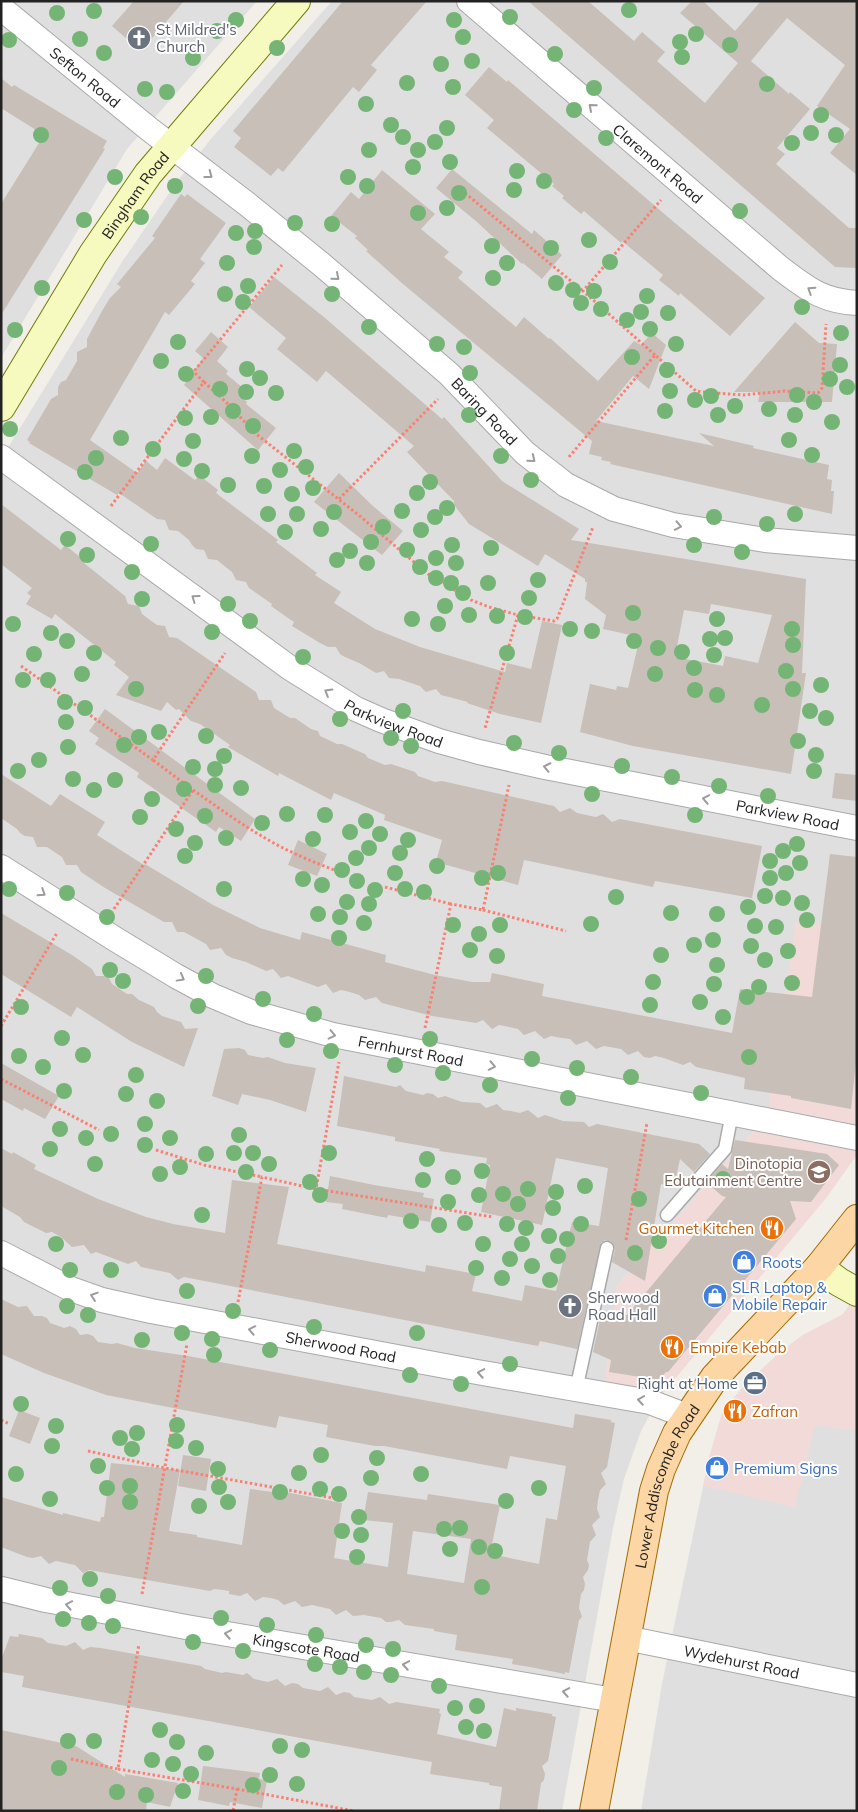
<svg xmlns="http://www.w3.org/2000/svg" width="858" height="1812" font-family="Mulish,sans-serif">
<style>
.residential{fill:#e0dfdf}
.commercial{fill:#f2dad9}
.building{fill:#c7bfb8;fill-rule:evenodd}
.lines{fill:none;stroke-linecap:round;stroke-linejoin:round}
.lane-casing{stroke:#a9a9a9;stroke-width:15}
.street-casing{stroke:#a9a9a9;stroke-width:26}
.secondary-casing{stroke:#707d05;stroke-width:30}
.primary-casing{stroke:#a06b00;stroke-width:30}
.path{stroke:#fa8072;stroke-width:3;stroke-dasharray:2.5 2.5;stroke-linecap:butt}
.lane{stroke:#fff;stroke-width:12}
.street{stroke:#fff;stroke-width:24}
.secondary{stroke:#f7fabf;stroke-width:28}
.primary{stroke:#fcd6a4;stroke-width:28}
.tree{fill:#74b475}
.oneway{stroke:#9c9c9c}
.labels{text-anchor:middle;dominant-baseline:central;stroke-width:4;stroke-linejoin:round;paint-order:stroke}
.worship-label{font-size:15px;fill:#5b616d;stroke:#fff;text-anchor:start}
.street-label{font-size:15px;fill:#222;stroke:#fff}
.education-label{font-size:15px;fill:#785e54;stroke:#fff;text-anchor:end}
.food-label{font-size:15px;fill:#c56008;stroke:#fff;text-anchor:start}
.shop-label{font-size:15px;fill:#366cbe;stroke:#fff;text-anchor:start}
.service-label{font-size:15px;fill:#4e5e75;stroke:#fff;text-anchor:end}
</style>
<rect width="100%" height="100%" fill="#f2efe9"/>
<!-- residential -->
<g class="residential">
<path d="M1,1h256l-130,148 -126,209z"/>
<path d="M332,1h525v928l-90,187 -151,171 43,111 -18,33 -17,48 -11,49 -51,283h-561v-1352l121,-197 54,-79 34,-43z"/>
<path d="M857,1320v491h-216l21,-127 47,-226 14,-48 22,-25 34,-32 24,-18z"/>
</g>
<!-- commercial -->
<g class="commercial">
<path d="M796,922l61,7 -1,227 -29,41 -168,201 -55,-9 12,-102 151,-171z"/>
<path d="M857,1294v137l-42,-6 -20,82 -92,-21 6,-28 14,-48 22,-25 34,-32 24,-18 40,-21z"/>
</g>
<!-- building -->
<g class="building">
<path d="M134,1h50l-43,50 -29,-25z"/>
<path d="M343,1h84l-56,64 6,5 -18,22 -6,-5 -70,85 -5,-4 -7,8 -37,-29 7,-9 -8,-7z"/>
<path d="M528,1h60l46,40 8,-9 23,20 -8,9 48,42 33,-40 -58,-50 12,-12h11l32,30 26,-30h96v174l-27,-22 20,-24 -33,-23 28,-41 -58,-47 -36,43 38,33 1,-2 20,17 -33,39 8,6 -9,10 73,64h8v40l-22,-1z"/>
<path d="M489,67l18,15 1,-2 167,143 90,75 -35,38 -50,-43 -1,3 -20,-16 4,-5 -41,-34 -1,2 -37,-32 -3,3 -19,-16 2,-2 -12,-10 2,-2 -67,-56 7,-8 -29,-25z"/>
<path d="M1,78l11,9 2,-2 93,56 -4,7 2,1 -104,166v-111l43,-69 -43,-27z"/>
<path d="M452,169l80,65 2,-4 28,25 -20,24 -19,-16 -1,1 -45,-42 -41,-34z"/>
<path d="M382,170l53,44 -14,15 28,23 -5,5 19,15 -5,6 58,49 8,-10 25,22 1,-1 48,43 36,-40 7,4 11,-12 14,12 -17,44 -16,-13 -37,45 118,25 -15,-13 55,13 -1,2 76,17 -2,14 5,1 -1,11h3l-2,23 -222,-50 1,-2 -10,-2 1,-3 -13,-3 3,-13 -189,-157 -37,-33 2,-1 -13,-12 2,-2 -26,-20 20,-24 8,7z"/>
<path d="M181,194l4,3 2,-3 39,29 -26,36 5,4 -14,18 4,3 -26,31 -4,-3 -75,128 47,33 9,-12 11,9 8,-12 30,22 4,-5 19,15 -2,3 62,47 -2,2 41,31 -2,2 26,17 -7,11 41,26 45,18 85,25 2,-9 24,6 11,-48 20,4 -21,98 -41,-9 -33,-11 1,-1 -27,-7 -5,-6 -10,3 -6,-6 -21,-7 -10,-1 -5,-7 -8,2 -15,-9 -18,-8 -3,-2 -4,-7h-8l-8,-4 -28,-17 2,-4 -6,-4 -17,-12 1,-2 -23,-16 -3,-6 -10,-2 -4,-8 -15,-12 -9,-1 -4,-9 -8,-1 -4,-4 -3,-5 -11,-9 -9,-1 -4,-10 -8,-1 -38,-26 -2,2 -88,-52 1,-1 -3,-2 24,-41 7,-4v-8l3,-5 5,-2 11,-19v-9l10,-5v-8l15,-28 8,-13 11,-11 -4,-3 38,-46 -3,-2z"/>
<path d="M274,277l51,41 117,101 2,-2 58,64 77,48 -8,11 235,39 -4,94h4l-15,101 -158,-28 -53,-14 10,-48 26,6 1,-4 11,2 12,-51 -37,-8 3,-14 -21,-16 2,-17h-2v-3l-40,-25 -7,12 -69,-42 -15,-19v-4l-47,-49 7,-6 -88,-75 -9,11 -40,-33 9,-11 -37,-31zM711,604l61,11 -14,48 -33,-7 -2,10 -48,-9 9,-47 25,4z"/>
<path d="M795,322l24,21 18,1 -5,58h-74l2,-10h-26z"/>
<path d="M211,332l17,15 -11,14 11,10 -2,3 17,14 -5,6 9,8 -1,2 30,24 -18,22 -74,-65 19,-27 -8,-7z"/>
<path d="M339,473l35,34 29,24 -21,24 -68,-53z"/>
<path d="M1,504l60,46 4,-5 20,16 -1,2 41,33 3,8 11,2 3,8 8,6 7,5 8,1 4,11 8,1 79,54 3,8h12l3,8 16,10h5l16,11 7,2 2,5 17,8h5l23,10 3,4 17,7 6,-1 24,8 3,4 17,6 7,-1 112,25 6,6 10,-4 7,5 9,2 10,2 7,-3 9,8 8,-3 142,27 -10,52 -97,-17 -2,6 -129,-27 -6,25 -82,-23 6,-22 -58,-20 1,-5 -51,-22 -3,7 -52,-27 -1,3 -50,-29 2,-2 -30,-21 -9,-3 -12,-12 -3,1 -9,-8 -6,9 -45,-16 13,-18 -15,-12 2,-3 -61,-48 -3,5 -26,-15 5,-8 -4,-3 5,-5 -31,-24z"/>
<path d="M105,709l150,110 -14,22 -22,-14 -3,5 -79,-55 2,-4 -44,-29 4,-6 -10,-7z"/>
<path d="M835,773l22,2v26l-25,-3z"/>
<path d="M1,774l50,32 9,-12 45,28 -8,13 47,30 1,-1 68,41 47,23 40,12 2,-8 84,23 -1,7 50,13 37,7h18l2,-9 52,11 -2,12 190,37 8,-44 72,8 18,-143 27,3v195l-6,57 -60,-11v-2l-47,-7 1,-11 -49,-11 -6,-5 -7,3 -19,-7 -9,-2 -5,2 -6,-1 -6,-6 -10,4 -7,-6 -17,-3 -8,3 -9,-8 -11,4 -6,-6 -8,-1 -11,-2 -7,3 -9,-8 -11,4 -6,-6 -9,-2 -10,-2 -7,4 -9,-9 -7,3 -44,-7 -50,-13 -6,-6 -11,3 -6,-5 -9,-3 -9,-2 -8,3 -7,-9 -8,3 -30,-11 -7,2 -8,-9 -7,2 -20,-9 -14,-4 -6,-3 -5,-7 -11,2 -4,-6 -22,-12h-7l-5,-10h-8l-59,-34 -24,-16 -4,-7h-11l-4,-8 -15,-10h-10l-4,-10 -8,-1 -5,-3 -3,-4 -16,-11z"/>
<path d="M298,840l29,14 -10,22 -29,-11z"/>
<path d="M1,913l71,42 20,14 4,7h12l4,8 15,10h5l7,6 15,7 3,5 5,4 19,6 4,7 13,-1 -14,39 -52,-25 -55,-35 -6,10 -70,-43z"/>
<path d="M239,1048l6,2 3,5 15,3 5,-1 17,6 31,5 -10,44 -36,-12 -28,-6 -4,11 -26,-9 12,-47z"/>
<path d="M1,1063l58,33 -14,23 -21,-11 -1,3 -22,-12z"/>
<path d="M344,1076l52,11 4,-2 6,6 17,4 4,-2 6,1 5,4 7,-2 17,6 18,1 6,5 11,-4 6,6 8,1 9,2 8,-3 10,8 7,-3 18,6 21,1 5,5 8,-3 102,20 11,10 -16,18 -14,-13 -6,28 -13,-3 -16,97 -33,-19 3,-13 -3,-7 -7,-2 -4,3 -24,106 -37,-8 -2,5 -354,-69 -6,3 -8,-7 -29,-6 -5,-6 -8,3 -32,-12 -5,2 -7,-9 -12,2 -11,-10 -9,-5 -6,1 -22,-11 -4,-5 -19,-11v-58l11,6 1,-2 23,13 -2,4 64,30 48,18 27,7 52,9 7,-53 57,7 -12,57 148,28 1,-7 50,9 -4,17 50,10 3,-16 31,6 16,-69 27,4 9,-58 -52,-10 -14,67 -61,-13 9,-47 -4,-1 1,-6 -48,-7 1,-2 -45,-8v-4l-58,-11z"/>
<path d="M735,1140l92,14 12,11 -28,37 -21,-1 6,18 -128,153h-2l-7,8 -50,-8 2,-12 -18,-8 9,-42 25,5 99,-118 -4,-1 -16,-14 16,-18 6,5z"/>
<path d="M330,1176l44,9 50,8 -1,4 11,2 -4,23 -42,-7 -1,3 -45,-9 1,-5 -17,-2z"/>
<path d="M1,1299l17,8 9,-1 7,10h8l5,2 3,5 14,5 6,-2 6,3 4,6 8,-1 5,2 5,6 14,2 5,-1 18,5 53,8 385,72 2,-14 36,6v2l4,1 -8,44 -6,6 5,11 -6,6 -2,10 -1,9 3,8 -8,8 4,10 -6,7 -3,18 2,5 -1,5 -5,7 2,7 -1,6 -3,4 -2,14 3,9 -3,3 -10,53 -4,-1v2l-35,-7 -18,-3 1,-5 -58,-9 2,-15 -23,-4v-2l-29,-4 -6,-5 -8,2h-5l-5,-4 -17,-3 -11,1 -7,-6 -10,5 -6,-6 -18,-4 -10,2 -7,-6 -11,4 -6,-5 -7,-2 -8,-1 -8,4 -8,-8 -7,3 -11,-2v-3l-6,-1 -9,-1 -4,2 -121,-21 -6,3 -8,-8 -19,-4 -7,3 -8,-8 -8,2 -6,-1 -26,-10v-50l62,18v-2l37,9 1,-5h3l7,-54 69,7 -11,61 28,4v2l45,8 8,-56 30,4v-2l62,12 -8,55 54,9 5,-44 -30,-3 5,-28 59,8 1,-6 72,11 -10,49 49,10 7,-46 11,2 9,-54 -56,-10 -3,13 -123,-23h-9l-49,-9 2,-12 -49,-9 -3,12 -170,-33 -62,-22 -43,-19zM413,1531l58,8 -7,44 -57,-9z"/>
<path d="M19,1410l21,8 -10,26 -21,-8z"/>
<path d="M183,1455l28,4 -5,32 -28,-5z"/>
<path d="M19,1634l23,4 6,5 18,3 9,-4 8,8 7,-3 11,1 100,18 4,3 17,4 4,-1 17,3 4,-2 7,6 14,3 9,-3 8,7 7,-3 6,1 5,4 17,3 8,-4 8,8 8,-3 6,1 4,4 18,3 8,-3 9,7 7,-2 44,7 -1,4 2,1 -4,20 59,13 8,-39 12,3v-3l36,6v2l4,1 -8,44 -6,5 3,8 -1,6 -3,3 -4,28h-38l3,-24 -13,-2v-2l-59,-9 2,-12 -410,-75 2,-11 -23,-4v-12l9,-24 8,1z"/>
<path d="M1,1730l75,16 49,31v-3l53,9 -8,24 -23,-5 -1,9h-145z"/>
<path d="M203,1766l57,7 -1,6 8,1 -5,28 -32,-6 -1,4 -31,-6z"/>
</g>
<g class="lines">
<!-- lane casing -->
<g class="lane-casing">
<g id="lane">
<path d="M667,1215l58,-66 7,-36"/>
<path d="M576,1390l31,-142"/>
</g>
</g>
<!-- street casing -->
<g class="street-casing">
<g id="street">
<path id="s1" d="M469,1l311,267c27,20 41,33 77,35"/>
<path id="s2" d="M1,8l148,121 98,75 74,60 128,110 76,79 41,32 48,24 59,16 92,15 92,8"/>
<path id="s3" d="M1,457l289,211 66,41 25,11 58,21 40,11 66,15 312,61"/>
<path id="s4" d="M1,867l114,72 61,37 37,20 38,16 82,23 524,103"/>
<path id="s5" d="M1,1253l70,36 31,11 49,11 326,61 173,30 37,14"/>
<path id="s6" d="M1,1589l45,11 140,27 428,73"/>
<path id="s7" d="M626,1638l231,47"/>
</g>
</g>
<!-- secondary casing -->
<g class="secondary-casing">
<g id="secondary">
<path id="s8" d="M1,407l92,-153 55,-80 148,-173"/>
<path d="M819,1267l20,15 18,10"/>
</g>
</g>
<!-- primary casing -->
<g class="primary-casing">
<g id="primary">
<path id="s9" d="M594,1811l60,-320 7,-22 16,-36 38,-56 104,-110 38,-48"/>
</g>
</g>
<!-- path -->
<g class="path">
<path d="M465,193l118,98"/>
<path d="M655,355l-72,-64 78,-91"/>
<path d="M204,382l-9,-9v-3l87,-105"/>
<path d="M569,457l86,-102 41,36 6,1 41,3 42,-4 33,2 4,-5 4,-64"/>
<path d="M339,499l99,-100"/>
<path d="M111,506l93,-124 24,22 27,29 106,84 67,57 43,26 18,7 29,8 -33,113"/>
<path d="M518,615l36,6 3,-2 36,-92"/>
<path d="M21,666l132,94 72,-107"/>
<path d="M193,790c33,23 68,49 105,65 12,6 24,10 36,15"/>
<path d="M385,887l66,17"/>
<path d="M114,909l79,-119 -40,-30"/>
<path d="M483,910l83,21"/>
<path d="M1,1026l56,-93"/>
<path d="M425,1028l26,-124 32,6 26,-125"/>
<path d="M1,1079l98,51"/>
<path d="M156,1150l48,15 58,12"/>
<path d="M316,1189l177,28"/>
<path d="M626,1240l21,-117"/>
<path d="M238,1302l24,-125 54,12 23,-127"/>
<path d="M1,1420l9,4"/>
<path d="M88,1451l77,17 168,30"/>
<path d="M142,1594l45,-250"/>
<path d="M71,1759l47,10 21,-125"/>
<path d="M118,1769l119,20 -4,22"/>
<path d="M237,1789l117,22"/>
</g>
<!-- lane -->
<use href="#lane" class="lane"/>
<!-- street -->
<use href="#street" class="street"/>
<!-- secondary -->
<use href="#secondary" class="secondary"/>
<!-- primary -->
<use href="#primary" class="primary"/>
</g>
<!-- trees -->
<g class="tree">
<circle cx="629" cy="10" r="8"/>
<circle cx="94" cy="11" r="8"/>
<circle cx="57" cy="13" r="8"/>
<circle cx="510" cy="17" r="8"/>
<circle cx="236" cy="20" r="8"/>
<circle cx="454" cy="20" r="8"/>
<circle cx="217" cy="31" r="8"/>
<circle cx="696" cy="34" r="8"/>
<circle cx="463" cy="37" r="8"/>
<circle cx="80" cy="39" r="8"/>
<circle cx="9" cy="40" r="8"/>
<circle cx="680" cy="42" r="8"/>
<circle cx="730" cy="45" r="8"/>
<circle cx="277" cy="48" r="8"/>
<circle cx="104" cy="53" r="8"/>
<circle cx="555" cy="54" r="8"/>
<circle cx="682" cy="57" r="8"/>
<circle cx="193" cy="58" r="8"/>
<circle cx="472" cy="61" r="8"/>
<circle cx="441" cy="64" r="8"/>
<circle cx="407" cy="83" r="8"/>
<circle cx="767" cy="84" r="8"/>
<circle cx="453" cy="87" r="8"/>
<circle cx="594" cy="88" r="8"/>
<circle cx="145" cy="89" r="8"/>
<circle cx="167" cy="92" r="8"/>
<circle cx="366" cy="104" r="8"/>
<circle cx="574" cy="110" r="8"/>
<circle cx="821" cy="115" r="8"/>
<circle cx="391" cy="125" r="8"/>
<circle cx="447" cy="128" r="8"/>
<circle cx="811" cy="133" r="8"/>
<circle cx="41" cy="135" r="8"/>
<circle cx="836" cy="135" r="8"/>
<circle cx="403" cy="137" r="8"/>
<circle cx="606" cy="138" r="8"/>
<circle cx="435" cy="142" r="8"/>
<circle cx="792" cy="143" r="8"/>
<circle cx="369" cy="150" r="8"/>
<circle cx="418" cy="150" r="8"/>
<circle cx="450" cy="162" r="8"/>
<circle cx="413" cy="167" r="8"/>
<circle cx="517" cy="171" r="8"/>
<circle cx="115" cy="177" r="8"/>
<circle cx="348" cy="177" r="8"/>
<circle cx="544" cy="181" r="8"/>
<circle cx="175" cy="186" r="8"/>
<circle cx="367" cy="186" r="8"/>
<circle cx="514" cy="190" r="8"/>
<circle cx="459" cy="193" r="8"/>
<circle cx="447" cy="208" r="8"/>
<circle cx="740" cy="211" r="8"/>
<circle cx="418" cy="213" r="8"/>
<circle cx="141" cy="217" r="8"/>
<circle cx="84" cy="220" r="8"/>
<circle cx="295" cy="223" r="8"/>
<circle cx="332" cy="224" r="8"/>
<circle cx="255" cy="231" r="8"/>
<circle cx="236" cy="233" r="8"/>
<circle cx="589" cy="240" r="8"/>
<circle cx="492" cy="246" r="8"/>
<circle cx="254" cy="247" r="8"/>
<circle cx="551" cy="248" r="8"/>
<circle cx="610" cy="262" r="8"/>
<circle cx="227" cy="263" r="8"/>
<circle cx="507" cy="263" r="8"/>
<circle cx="493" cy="278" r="8"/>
<circle cx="556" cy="283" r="8"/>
<circle cx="248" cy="286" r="8"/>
<circle cx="42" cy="288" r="8"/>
<circle cx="573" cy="290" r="8"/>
<circle cx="594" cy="291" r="8"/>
<circle cx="225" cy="294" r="8"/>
<circle cx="332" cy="294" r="8"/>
<circle cx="647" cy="296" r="8"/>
<circle cx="243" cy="302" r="8"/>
<circle cx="581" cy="303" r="8"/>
<circle cx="802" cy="307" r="8"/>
<circle cx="601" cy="309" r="8"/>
<circle cx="641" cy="312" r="8"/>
<circle cx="668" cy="313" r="8"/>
<circle cx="627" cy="320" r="8"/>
<circle cx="369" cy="327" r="8"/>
<circle cx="650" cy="329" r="8"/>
<circle cx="15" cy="330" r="8"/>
<circle cx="841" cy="333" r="8"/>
<circle cx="178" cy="342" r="8"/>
<circle cx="437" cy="344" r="8"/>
<circle cx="676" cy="344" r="8"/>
<circle cx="464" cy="347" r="8"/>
<circle cx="632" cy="357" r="8"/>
<circle cx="161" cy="361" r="8"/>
<circle cx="840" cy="365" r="8"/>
<circle cx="247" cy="369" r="8"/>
<circle cx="667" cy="370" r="8"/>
<circle cx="470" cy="373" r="8"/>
<circle cx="186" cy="374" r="8"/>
<circle cx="260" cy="378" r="8"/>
<circle cx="830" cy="379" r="8"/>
<circle cx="847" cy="387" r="8"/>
<circle cx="220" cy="389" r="8"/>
<circle cx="670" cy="391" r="8"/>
<circle cx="246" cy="392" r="8"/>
<circle cx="276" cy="393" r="8"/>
<circle cx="797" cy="395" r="8"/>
<circle cx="711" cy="396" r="8"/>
<circle cx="695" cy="400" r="8"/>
<circle cx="814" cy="402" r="8"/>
<circle cx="735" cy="406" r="8"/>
<circle cx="769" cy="409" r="8"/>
<circle cx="233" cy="411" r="8"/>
<circle cx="665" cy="411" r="8"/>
<circle cx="469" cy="415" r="8"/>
<circle cx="718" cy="415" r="8"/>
<circle cx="795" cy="415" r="8"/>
<circle cx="211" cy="417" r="8"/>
<circle cx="185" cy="418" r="8"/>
<circle cx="832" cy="422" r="8"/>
<circle cx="253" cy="426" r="8"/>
<circle cx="10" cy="429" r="8"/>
<circle cx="121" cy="438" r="8"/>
<circle cx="789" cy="440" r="8"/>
<circle cx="193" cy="441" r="8"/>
<circle cx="153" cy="449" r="8"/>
<circle cx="294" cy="451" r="8"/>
<circle cx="812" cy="455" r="8"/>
<circle cx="252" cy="456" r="8"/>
<circle cx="501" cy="456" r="8"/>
<circle cx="96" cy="458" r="8"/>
<circle cx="184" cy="459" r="8"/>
<circle cx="306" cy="467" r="8"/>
<circle cx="280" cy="470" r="8"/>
<circle cx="202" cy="471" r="8"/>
<circle cx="85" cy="472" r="8"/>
<circle cx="531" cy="480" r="8"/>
<circle cx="430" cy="482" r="8"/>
<circle cx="228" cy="485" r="8"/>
<circle cx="264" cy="486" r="8"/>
<circle cx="313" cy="488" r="8"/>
<circle cx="417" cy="493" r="8"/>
<circle cx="292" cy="494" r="8"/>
<circle cx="447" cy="508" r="8"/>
<circle cx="402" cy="511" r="8"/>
<circle cx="334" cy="512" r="8"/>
<circle cx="268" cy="514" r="8"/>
<circle cx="297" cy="514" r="8"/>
<circle cx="795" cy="514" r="8"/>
<circle cx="435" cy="517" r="8"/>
<circle cx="714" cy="517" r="8"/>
<circle cx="767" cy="524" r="8"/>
<circle cx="383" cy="527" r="8"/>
<circle cx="321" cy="529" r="8"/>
<circle cx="421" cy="530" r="8"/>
<circle cx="285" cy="532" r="8"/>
<circle cx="68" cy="539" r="8"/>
<circle cx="371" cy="542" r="8"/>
<circle cx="151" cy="544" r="8"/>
<circle cx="452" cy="545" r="8"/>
<circle cx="694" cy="545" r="8"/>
<circle cx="491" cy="548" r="8"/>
<circle cx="407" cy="550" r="8"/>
<circle cx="350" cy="551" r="8"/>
<circle cx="742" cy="552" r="8"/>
<circle cx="87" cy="555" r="8"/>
<circle cx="436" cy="558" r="8"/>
<circle cx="337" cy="560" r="8"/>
<circle cx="367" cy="563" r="8"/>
<circle cx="456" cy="563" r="8"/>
<circle cx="420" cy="567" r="8"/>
<circle cx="132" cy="572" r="8"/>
<circle cx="436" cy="578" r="8"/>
<circle cx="538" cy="580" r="8"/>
<circle cx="451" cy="583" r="8"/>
<circle cx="488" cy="583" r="8"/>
<circle cx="463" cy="593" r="8"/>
<circle cx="529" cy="598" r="8"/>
<circle cx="142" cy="599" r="8"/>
<circle cx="228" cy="604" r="8"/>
<circle cx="445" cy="606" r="8"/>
<circle cx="633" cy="613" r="8"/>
<circle cx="469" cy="615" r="8"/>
<circle cx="497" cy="616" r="8"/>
<circle cx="525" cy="617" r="8"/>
<circle cx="412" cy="619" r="8"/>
<circle cx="717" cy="619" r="8"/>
<circle cx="250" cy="621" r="8"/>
<circle cx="13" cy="624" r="8"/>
<circle cx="438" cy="624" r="8"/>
<circle cx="570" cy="629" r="8"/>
<circle cx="792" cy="629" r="8"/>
<circle cx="592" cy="631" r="8"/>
<circle cx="212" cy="632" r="8"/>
<circle cx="51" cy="633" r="8"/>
<circle cx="725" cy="638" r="8"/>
<circle cx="710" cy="639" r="8"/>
<circle cx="67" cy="641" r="8"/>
<circle cx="634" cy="641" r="8"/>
<circle cx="793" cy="645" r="8"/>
<circle cx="658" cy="648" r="8"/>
<circle cx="682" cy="652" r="8"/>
<circle cx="94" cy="653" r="8"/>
<circle cx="507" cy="653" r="8"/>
<circle cx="34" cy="654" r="8"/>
<circle cx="714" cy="655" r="8"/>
<circle cx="303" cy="657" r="8"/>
<circle cx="694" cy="668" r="8"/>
<circle cx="786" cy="671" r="8"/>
<circle cx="82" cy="674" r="8"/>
<circle cx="655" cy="674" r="8"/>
<circle cx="23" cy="680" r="8"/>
<circle cx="48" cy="680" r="8"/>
<circle cx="821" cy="685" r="8"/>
<circle cx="136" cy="689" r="8"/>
<circle cx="793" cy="689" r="8"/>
<circle cx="695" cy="690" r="8"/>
<circle cx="717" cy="695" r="8"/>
<circle cx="65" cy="702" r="8"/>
<circle cx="762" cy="705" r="8"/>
<circle cx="85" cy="708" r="8"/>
<circle cx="403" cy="711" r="8"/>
<circle cx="810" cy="711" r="8"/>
<circle cx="826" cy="718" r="8"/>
<circle cx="340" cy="719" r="8"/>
<circle cx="66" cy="722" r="8"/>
<circle cx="159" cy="732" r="8"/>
<circle cx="206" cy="736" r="8"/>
<circle cx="139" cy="737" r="8"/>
<circle cx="391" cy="738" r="8"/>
<circle cx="798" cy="741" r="8"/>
<circle cx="514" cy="743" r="8"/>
<circle cx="124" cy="745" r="8"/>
<circle cx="411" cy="746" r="8"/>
<circle cx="68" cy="747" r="8"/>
<circle cx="559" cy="753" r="8"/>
<circle cx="816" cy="755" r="8"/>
<circle cx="224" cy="756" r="8"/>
<circle cx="39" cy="760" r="8"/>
<circle cx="622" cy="766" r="8"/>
<circle cx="193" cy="767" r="8"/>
<circle cx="215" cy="769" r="8"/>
<circle cx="18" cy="771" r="8"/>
<circle cx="814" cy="771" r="8"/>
<circle cx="672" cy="777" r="8"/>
<circle cx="73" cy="779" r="8"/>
<circle cx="115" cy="780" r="8"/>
<circle cx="215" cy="785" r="8"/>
<circle cx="719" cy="786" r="8"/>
<circle cx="241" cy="788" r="8"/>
<circle cx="184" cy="789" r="8"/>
<circle cx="94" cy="790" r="8"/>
<circle cx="592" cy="794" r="8"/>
<circle cx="768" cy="796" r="8"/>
<circle cx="152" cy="799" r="8"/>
<circle cx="287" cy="814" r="8"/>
<circle cx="325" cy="815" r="8"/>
<circle cx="695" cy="815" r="8"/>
<circle cx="205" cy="816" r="8"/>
<circle cx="140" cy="817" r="8"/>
<circle cx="366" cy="821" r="8"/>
<circle cx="262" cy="823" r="8"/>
<circle cx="176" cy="829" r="8"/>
<circle cx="350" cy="832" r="8"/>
<circle cx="380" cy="834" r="8"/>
<circle cx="226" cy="838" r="8"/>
<circle cx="313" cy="839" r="8"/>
<circle cx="408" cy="840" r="8"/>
<circle cx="195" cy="843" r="8"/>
<circle cx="797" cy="844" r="8"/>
<circle cx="369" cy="848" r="8"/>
<circle cx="783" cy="851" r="8"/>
<circle cx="400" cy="853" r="8"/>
<circle cx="185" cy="856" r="8"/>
<circle cx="356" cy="858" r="8"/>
<circle cx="770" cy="861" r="8"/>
<circle cx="800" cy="863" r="8"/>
<circle cx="437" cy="866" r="8"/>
<circle cx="342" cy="870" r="8"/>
<circle cx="395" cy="873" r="8"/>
<circle cx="498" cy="873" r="8"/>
<circle cx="786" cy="873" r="8"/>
<circle cx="482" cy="878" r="8"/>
<circle cx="770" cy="878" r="8"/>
<circle cx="303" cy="879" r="8"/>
<circle cx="357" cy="881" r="8"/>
<circle cx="322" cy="885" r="8"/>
<circle cx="9" cy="889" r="8"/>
<circle cx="224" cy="889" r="8"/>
<circle cx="405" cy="889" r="8"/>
<circle cx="375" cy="890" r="8"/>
<circle cx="424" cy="892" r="8"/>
<circle cx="67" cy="893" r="8"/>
<circle cx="765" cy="896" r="8"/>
<circle cx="616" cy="897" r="8"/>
<circle cx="783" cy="898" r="8"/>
<circle cx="347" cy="902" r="8"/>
<circle cx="802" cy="903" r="8"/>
<circle cx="369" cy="904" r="8"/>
<circle cx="748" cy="907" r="8"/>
<circle cx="671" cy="913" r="8"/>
<circle cx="318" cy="914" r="8"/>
<circle cx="717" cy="914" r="8"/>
<circle cx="107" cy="917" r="8"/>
<circle cx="340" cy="917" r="8"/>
<circle cx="807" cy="920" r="8"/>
<circle cx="364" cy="923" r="8"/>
<circle cx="591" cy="924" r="8"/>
<circle cx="453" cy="925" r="8"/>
<circle cx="500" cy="925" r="8"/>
<circle cx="755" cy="926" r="8"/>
<circle cx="776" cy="927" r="8"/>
<circle cx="479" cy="934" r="8"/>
<circle cx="339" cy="938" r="8"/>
<circle cx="713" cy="940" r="8"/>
<circle cx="694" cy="945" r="8"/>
<circle cx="751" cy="946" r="8"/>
<circle cx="470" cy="950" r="8"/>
<circle cx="788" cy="951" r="8"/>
<circle cx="661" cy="955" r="8"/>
<circle cx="497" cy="956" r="8"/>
<circle cx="765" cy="960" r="8"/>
<circle cx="717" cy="965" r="8"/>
<circle cx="110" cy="970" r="8"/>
<circle cx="206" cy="976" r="8"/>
<circle cx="123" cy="981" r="8"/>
<circle cx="653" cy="982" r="8"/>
<circle cx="792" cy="983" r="8"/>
<circle cx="714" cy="984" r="8"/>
<circle cx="759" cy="987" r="8"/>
<circle cx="747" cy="997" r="8"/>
<circle cx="263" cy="999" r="8"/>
<circle cx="700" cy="1002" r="8"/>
<circle cx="650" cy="1005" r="8"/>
<circle cx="198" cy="1006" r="8"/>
<circle cx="21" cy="1007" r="8"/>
<circle cx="314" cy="1014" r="8"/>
<circle cx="723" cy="1017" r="8"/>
<circle cx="62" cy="1038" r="8"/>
<circle cx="430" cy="1039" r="8"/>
<circle cx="287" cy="1040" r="8"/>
<circle cx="331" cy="1051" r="8"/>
<circle cx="83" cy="1055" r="8"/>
<circle cx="19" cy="1056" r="8"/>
<circle cx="749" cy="1057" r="8"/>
<circle cx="532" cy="1059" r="8"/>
<circle cx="395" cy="1065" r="8"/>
<circle cx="43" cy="1067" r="8"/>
<circle cx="577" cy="1068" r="8"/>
<circle cx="443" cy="1073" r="8"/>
<circle cx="136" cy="1075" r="8"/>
<circle cx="631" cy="1077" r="8"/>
<circle cx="490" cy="1085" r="8"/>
<circle cx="64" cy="1091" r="8"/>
<circle cx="701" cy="1093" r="8"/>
<circle cx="126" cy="1094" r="8"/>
<circle cx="568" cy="1098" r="8"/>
<circle cx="157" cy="1101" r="8"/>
<circle cx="145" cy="1124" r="8"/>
<circle cx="60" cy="1129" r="8"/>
<circle cx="111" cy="1134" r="8"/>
<circle cx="239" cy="1135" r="8"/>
<circle cx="86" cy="1138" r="8"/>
<circle cx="170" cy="1138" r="8"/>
<circle cx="145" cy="1145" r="8"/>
<circle cx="50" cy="1149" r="8"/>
<circle cx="234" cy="1153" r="8"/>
<circle cx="253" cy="1153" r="8"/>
<circle cx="329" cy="1153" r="8"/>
<circle cx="206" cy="1154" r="8"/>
<circle cx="427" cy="1159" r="8"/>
<circle cx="95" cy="1164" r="8"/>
<circle cx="269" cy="1164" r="8"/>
<circle cx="180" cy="1167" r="8"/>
<circle cx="482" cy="1171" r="8"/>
<circle cx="246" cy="1172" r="8"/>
<circle cx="160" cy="1174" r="8"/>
<circle cx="453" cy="1177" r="8"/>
<circle cx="723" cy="1179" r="8"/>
<circle cx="423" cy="1180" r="8"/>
<circle cx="310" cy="1182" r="8"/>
<circle cx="585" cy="1186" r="8"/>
<circle cx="528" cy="1189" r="8"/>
<circle cx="556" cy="1192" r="8"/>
<circle cx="503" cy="1194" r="8"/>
<circle cx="320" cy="1195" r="8"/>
<circle cx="479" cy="1195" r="8"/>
<circle cx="639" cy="1199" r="8"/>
<circle cx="448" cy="1202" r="8"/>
<circle cx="518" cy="1204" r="8"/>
<circle cx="553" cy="1208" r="8"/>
<circle cx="202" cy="1215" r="8"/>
<circle cx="411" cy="1221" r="8"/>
<circle cx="465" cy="1223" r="8"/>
<circle cx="507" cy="1224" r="8"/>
<circle cx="581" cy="1224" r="8"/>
<circle cx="439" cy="1225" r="8"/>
<circle cx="526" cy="1228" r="8"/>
<circle cx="549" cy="1236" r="8"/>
<circle cx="567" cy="1239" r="8"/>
<circle cx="659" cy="1241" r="8"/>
<circle cx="56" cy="1244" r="8"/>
<circle cx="483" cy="1244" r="8"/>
<circle cx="522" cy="1244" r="8"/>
<circle cx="635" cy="1253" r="8"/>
<circle cx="558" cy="1256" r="8"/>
<circle cx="510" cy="1259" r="8"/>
<circle cx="532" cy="1266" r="8"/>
<circle cx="476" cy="1268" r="8"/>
<circle cx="70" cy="1270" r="8"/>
<circle cx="111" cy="1270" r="8"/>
<circle cx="502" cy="1278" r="8"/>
<circle cx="550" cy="1280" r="8"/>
<circle cx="187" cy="1291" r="8"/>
<circle cx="67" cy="1306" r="8"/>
<circle cx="233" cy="1311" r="8"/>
<circle cx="88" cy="1315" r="8"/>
<circle cx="314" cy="1327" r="8"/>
<circle cx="182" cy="1333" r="8"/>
<circle cx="417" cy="1333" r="8"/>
<circle cx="212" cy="1339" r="8"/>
<circle cx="142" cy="1340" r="8"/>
<circle cx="270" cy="1350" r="8"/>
<circle cx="214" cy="1355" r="8"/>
<circle cx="510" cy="1364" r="8"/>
<circle cx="410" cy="1375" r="8"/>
<circle cx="461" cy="1384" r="8"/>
<circle cx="21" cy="1404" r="8"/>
<circle cx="177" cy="1425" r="8"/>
<circle cx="56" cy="1426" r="8"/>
<circle cx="137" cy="1433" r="8"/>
<circle cx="120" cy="1438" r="8"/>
<circle cx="176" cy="1441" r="8"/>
<circle cx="52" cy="1446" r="8"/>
<circle cx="196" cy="1448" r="8"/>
<circle cx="132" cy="1449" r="8"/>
<circle cx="321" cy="1455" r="8"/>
<circle cx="377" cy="1458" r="8"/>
<circle cx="98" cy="1466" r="8"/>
<circle cx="218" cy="1469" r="8"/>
<circle cx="299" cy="1473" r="8"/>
<circle cx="16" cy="1474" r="8"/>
<circle cx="421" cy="1474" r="8"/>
<circle cx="371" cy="1478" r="8"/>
<circle cx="130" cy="1486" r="8"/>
<circle cx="219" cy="1487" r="8"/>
<circle cx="107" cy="1488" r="8"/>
<circle cx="539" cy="1488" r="8"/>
<circle cx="320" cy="1489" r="8"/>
<circle cx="280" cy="1492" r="8"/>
<circle cx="339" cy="1494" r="8"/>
<circle cx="50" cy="1499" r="8"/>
<circle cx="506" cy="1501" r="8"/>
<circle cx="130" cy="1502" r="8"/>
<circle cx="228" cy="1502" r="8"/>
<circle cx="199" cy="1506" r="8"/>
<circle cx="359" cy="1517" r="8"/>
<circle cx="460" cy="1528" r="8"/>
<circle cx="444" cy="1529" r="8"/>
<circle cx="342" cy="1531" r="8"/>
<circle cx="361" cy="1535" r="8"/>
<circle cx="479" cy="1547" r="8"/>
<circle cx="450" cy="1549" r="8"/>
<circle cx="495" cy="1551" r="8"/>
<circle cx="357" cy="1557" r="8"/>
<circle cx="90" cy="1579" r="8"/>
<circle cx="482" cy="1587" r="8"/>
<circle cx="60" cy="1588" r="8"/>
<circle cx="108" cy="1596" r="8"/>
<circle cx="221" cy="1618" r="8"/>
<circle cx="63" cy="1619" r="8"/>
<circle cx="89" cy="1623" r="8"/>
<circle cx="267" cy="1625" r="8"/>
<circle cx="113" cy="1626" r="8"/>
<circle cx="316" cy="1635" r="8"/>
<circle cx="193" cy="1642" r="8"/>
<circle cx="366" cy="1645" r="8"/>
<circle cx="393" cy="1649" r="8"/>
<circle cx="243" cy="1651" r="8"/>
<circle cx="315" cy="1664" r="8"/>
<circle cx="340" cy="1667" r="8"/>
<circle cx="364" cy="1672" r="8"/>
<circle cx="391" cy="1675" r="8"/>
<circle cx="439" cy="1686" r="8"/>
<circle cx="477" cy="1706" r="8"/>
<circle cx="455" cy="1708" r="8"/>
<circle cx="466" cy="1727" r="8"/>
<circle cx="160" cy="1730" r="8"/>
<circle cx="484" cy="1731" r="8"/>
<circle cx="68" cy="1741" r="8"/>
<circle cx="94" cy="1741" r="8"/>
<circle cx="177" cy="1742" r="8"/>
<circle cx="280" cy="1746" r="8"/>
<circle cx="302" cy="1750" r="8"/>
<circle cx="206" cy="1753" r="8"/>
<circle cx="152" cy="1760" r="8"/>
<circle cx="173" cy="1764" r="8"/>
<circle cx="59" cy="1768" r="8"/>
<circle cx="191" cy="1774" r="8"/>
<circle cx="270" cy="1775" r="8"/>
<circle cx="297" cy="1784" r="8"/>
<circle cx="253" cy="1785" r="8"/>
<circle cx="183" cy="1791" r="8"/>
<circle cx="117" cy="1792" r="8"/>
<circle cx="146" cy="1795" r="8"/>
</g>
<!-- one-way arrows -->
<defs><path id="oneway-chevron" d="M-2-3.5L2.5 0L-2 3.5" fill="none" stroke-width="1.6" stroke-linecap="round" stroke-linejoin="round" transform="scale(1.25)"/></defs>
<g class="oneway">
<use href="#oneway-chevron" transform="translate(592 107) rotate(-139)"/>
<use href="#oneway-chevron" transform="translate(209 175) rotate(37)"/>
<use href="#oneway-chevron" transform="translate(336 277) rotate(41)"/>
<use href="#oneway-chevron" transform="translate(811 290) rotate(-147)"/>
<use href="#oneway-chevron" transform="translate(532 459) rotate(39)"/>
<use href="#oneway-chevron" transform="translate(678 526) rotate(11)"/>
<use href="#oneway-chevron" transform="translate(195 598) rotate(-144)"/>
<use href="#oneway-chevron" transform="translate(328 692) rotate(-149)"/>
<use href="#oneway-chevron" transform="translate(547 767) rotate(-168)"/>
<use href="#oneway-chevron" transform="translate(706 799) rotate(-169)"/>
<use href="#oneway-chevron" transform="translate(42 893) rotate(33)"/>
<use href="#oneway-chevron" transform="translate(181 978) rotate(29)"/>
<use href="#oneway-chevron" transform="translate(332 1035) rotate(13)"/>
<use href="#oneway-chevron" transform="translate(492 1066) rotate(11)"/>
<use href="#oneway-chevron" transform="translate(94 1296) rotate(-161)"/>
<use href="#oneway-chevron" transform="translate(252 1330) rotate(-169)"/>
<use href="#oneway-chevron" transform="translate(481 1373) rotate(-170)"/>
<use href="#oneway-chevron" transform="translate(641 1400) rotate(-171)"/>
<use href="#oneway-chevron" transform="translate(69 1605) rotate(-169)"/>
<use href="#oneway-chevron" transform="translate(228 1634) rotate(-170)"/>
<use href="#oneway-chevron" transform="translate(406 1665) rotate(-170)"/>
<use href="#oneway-chevron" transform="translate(566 1692) rotate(-170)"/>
</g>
<!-- icons -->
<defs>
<g id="church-disc" transform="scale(1.25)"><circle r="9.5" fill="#6b7280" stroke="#fff"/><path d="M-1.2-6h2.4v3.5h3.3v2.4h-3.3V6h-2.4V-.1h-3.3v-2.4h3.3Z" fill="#fff"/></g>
<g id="school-disc" transform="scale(1.25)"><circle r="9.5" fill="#8d6e63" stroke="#fff"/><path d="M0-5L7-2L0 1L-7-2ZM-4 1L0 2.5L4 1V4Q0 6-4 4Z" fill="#fff"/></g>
<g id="restaurant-disc" transform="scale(1.25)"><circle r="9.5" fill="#e8710a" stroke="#fff"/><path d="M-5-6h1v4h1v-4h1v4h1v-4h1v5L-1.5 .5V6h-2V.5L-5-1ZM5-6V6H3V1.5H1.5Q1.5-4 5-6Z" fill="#fff"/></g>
<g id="shop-disc" transform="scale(1.25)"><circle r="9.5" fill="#3f7fe0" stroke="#fff"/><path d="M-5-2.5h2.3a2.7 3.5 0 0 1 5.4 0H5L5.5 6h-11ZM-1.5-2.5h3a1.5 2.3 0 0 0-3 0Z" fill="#fff"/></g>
<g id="office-disc" transform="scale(1.25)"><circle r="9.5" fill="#5c6f8a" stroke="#fff"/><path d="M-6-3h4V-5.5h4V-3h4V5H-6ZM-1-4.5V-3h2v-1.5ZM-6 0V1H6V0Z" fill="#fff"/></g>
</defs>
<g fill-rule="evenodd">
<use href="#church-disc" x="139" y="38"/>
<use href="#school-disc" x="819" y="1172"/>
<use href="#restaurant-disc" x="772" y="1228"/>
<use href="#shop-disc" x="744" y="1262"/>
<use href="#shop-disc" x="715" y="1296"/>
<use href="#church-disc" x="570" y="1306"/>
<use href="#restaurant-disc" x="672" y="1347"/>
<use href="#office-disc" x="755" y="1383"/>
<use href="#restaurant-disc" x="735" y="1411"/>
<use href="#shop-disc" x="717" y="1468"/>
</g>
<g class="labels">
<!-- worship labels -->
<g class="worship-label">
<text x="156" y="29">St Mildred's<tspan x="156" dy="17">Church</tspan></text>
<text x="588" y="1297">Sherwood<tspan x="588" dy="17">Road Hall</tspan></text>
</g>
<!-- street labels -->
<g class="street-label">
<text stroke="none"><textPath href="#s2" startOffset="109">Sefton Road</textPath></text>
<text stroke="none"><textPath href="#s1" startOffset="249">Claremont Road</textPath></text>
<text stroke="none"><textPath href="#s8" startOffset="251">Bingham Road</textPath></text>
<text stroke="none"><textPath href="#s2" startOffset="630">Baring Road</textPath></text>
<text stroke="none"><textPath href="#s3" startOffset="476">Parkview Road</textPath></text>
<text stroke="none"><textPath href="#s3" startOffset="881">Parkview Road</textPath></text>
<text stroke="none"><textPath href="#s4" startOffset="454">Fernhurst Road</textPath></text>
<text stroke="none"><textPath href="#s5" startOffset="355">Sherwood Road</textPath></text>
<text stroke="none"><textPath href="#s9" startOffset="334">Lower Addiscombe Road</textPath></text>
<text stroke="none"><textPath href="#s6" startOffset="311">Kingscote Road</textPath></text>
<text stroke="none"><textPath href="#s7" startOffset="118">Wydehurst Road</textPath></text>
</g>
<!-- education labels -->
<g class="education-label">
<text x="802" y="1163">Dinotopia<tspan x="802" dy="17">Edutainment Centre</tspan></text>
</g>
<!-- food labels -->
<g class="food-label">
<text x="754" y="1228" text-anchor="end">Gourmet Kitchen</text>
<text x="690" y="1347">Empire Kebab</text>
<text x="752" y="1411">Zafran</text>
</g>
<!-- shop labels -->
<g class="shop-label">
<text x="762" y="1262">Roots</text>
<text x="732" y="1287">SLR Laptop &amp;<tspan x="732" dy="17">Mobile Repair</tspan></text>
<text x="734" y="1468">Premium Signs</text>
</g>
<!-- service labels -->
<g class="service-label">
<text x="738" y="1383">Right at Home</text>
</g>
</g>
<!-- border -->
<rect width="858" height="1812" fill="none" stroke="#222222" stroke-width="5"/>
</svg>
